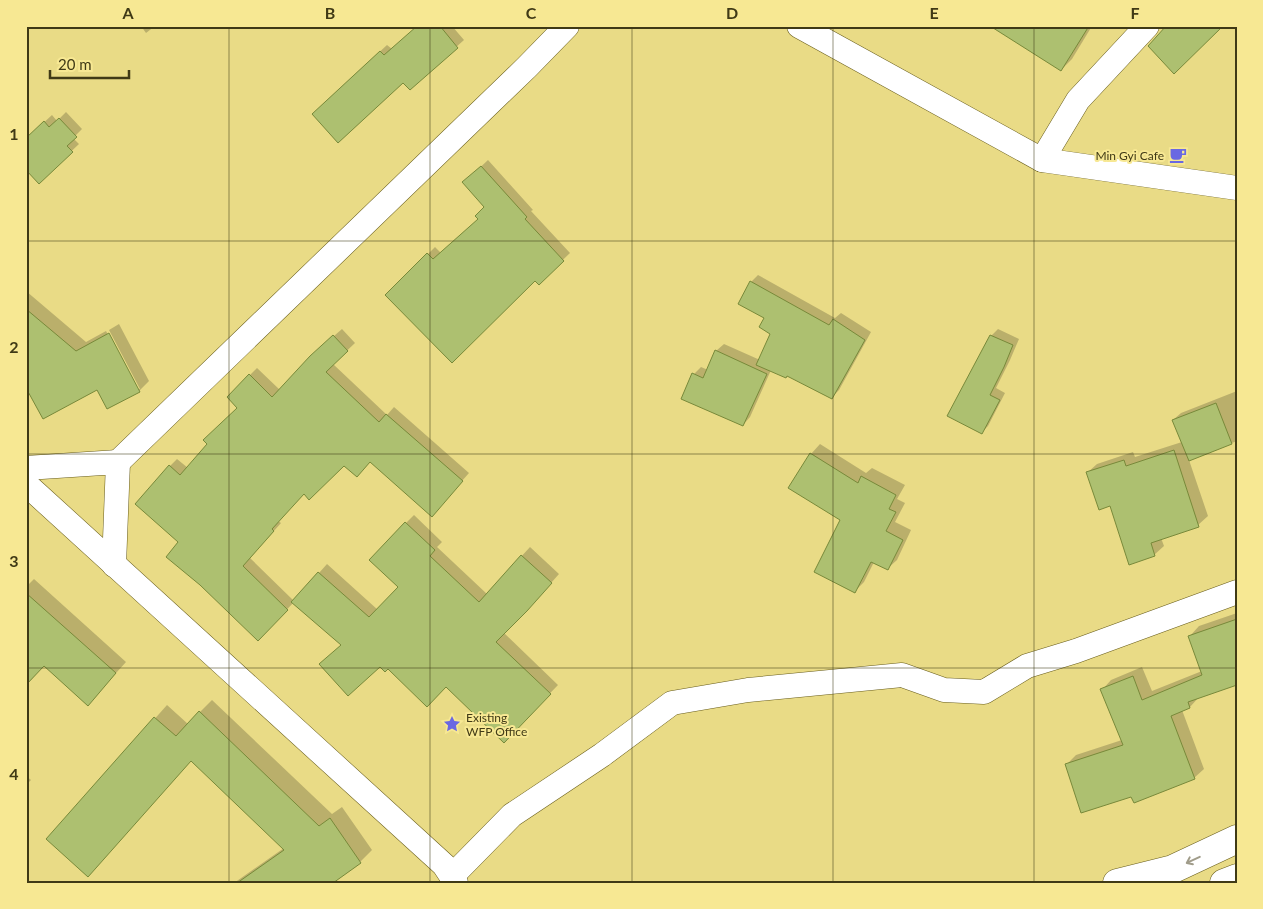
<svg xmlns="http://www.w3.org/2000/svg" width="1263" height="909" font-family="Lato,sans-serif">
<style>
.shadow{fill:#0003}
.building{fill:#adc070;stroke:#78893a}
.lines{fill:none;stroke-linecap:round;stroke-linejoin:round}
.minor-casing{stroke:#685d1b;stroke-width:25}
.secondary-casing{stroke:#685d1b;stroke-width:29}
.minor{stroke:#fff;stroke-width:24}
.secondary{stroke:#fff;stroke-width:28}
.oneway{stroke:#a09c8a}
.grid{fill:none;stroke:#403a16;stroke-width:1;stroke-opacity:0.55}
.labels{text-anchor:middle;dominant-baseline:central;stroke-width:4;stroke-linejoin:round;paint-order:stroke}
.poi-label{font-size:12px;fill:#403a16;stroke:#f7e893;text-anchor:end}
.neatline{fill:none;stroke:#403a16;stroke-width:2}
.grid-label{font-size:16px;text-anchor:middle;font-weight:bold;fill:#403a16}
</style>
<rect width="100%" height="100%" fill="#e9db86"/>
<!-- shadow -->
<g class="shadow">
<path d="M141,26h14l-9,7z"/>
<path d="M418,26h34l12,14 -54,48 -7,-7 -83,26 67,-62 5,4z"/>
<path d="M1017,26h75l-20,33 -11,11z"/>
<path d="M66,112l16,17 -9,9 6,6 -40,38 -13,-43 26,-24 5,6z"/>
<path d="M488,160l45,50 -2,1 39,42 -31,30 -4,-4 -148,16 48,-48 6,6 38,-34 7,-12 -15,-31z"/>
<path d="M758,275l77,43 6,-5 30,19 -32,58 -7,7 -44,-22 -17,-5 -21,47 -7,8 -49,-51 7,-7 7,3 8,-19 8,-7 36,16 12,-27 -21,-51z"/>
<path d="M26,291l60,51 20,-11 31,58h3l-31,-59 10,-6 30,57 -10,10 -41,-2 -72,-27z"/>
<path d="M342,329l13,14 -22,21 54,51 7,-8 75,66 -30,34 -68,-47 -27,4 -40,29 -26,28 3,2 -31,35 44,43 33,-37 51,46 22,-23 6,-64 8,-8 28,27 -5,5 50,47 43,-47 29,27 -24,27 -31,32 54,52 -54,56 -58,-55 -66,-21 -38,-21 -48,-42 -36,38 -88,-174 7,-7 11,9 51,-61 -11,-10 29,-29 23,22 39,-41z"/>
<path d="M998,329l21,10 -9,21 -14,28 9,5 -17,33 -6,6 9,-96z"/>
<path d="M1237,391v50l-48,19 19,56 -10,9 -37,13 3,8 -10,9 -43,-51 -24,-31 10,-9 36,-12 2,5 47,-15 -9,-22 8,-7z"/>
<path d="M820,444l46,29 6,-5 33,17 -8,14 8,4 -10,19 16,8 -14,30 -10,9 -13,-7 -10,20 -9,9 -13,-71 -31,-66z"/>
<path d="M34,579l92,83 -38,42 -44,-39 -18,20v-98z"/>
<path d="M1237,613v70l-38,14 -9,10 -8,3 22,59 -10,9 -62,17 -65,-31 9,-9 46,-15 -20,-50 9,-10 31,-13 10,24 50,-20 -12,-35 9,-10z"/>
<path d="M212,700l120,114 10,-7 30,43 -12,12 -30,21h-96l50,-35 -92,-88 -144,79 119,-134 21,19z"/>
<path d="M26,776l5,4 -5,5z"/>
</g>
<!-- building -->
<g class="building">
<path d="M417,26h23l18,22 -48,42 -7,-7 -65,60 -26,-29 68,-63 4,4z"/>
<path d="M990,26h99l-28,45z"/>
<path d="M1166,26h57l-49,48 -26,-28z"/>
<path d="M59,118l18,19 -10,9 6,6 -34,32 -13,-14v-32l18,-17 5,6z"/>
<path d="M481,166l46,51 -2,2 39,42 -25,24 -4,-4 -83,82 -67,-68 42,-42 6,6 45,-40 -3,-3 9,-9 -22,-25z"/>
<path d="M750,281l79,44 4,-6 32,21 -33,59 -45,-23 -1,2 -30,-13 14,-31 -11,-7 5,-9 -26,-14z"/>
<path d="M26,309l50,42 33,-18 31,59 -33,17 -10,-19 -54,29 -17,-31z"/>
<path d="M333,335l15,16 -22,21 53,50 7,-8 77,67 -31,36 -62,-55 -13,15 -13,-11 -35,34 -5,-6 -32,35 2,2 -31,35 45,44 -30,31 -58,-56 -34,-28 12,-15 -43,-38 34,-39 11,10 27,-31 -4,-4 34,-32 -10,-11 22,-23 23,23 38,-41z"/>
<path d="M990,335l23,10 -9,22 -14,28 10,5 -18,34 -35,-18z"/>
<path d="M715,350l52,24 -24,52 -62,-27 11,-26 11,5z"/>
<path d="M1216,403l16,41 -43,17 -17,-41z"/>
<path d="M1174,450l25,77 -48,16 4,13 -26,9 -19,-59 -11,4 -13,-38 38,-12 2,6z"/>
<path d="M810,453l48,30 3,-7 35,19 -7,14 7,3 -10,19 17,9 -15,30 -17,-8 -16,31 -41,-21 26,-52 -52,-32z"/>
<path d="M405,522l30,28 -5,6 49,46 42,-47 31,28 -25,28 -31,31 55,52 -47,49 -58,-56 -19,20 -39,-38 -3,3 -5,-5 -32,29 -29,-32 22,-19 -50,-43 27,-30 51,45 29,-30 -29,-27z"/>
<path d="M26,593l90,80 -28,33 -44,-40 -18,19z"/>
<path d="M1237,619v66l-49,17 2,6 -19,8 24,63 -61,24 -3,-6 -50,16 -16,-49 58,-19 -23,-56 33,-13 9,24 60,-25 -14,-39z"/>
<path d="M199,711l120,115 11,-8 31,45 -28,20h-96l47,-33 -93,-89 -103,116 -42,-38 108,-122 22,19z"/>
</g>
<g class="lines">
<!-- minor casing -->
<g class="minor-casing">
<g id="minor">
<path d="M799,26l243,134 195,28"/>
<path d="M1042,160l36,-60 69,-74"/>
<path d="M118,462l409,-395 40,-41"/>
<path d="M26,468l92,-6 -4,103"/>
<path d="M26,484l418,381 12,18"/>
<path d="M452,876l60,-61 90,-60 70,-52 76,-13 154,-15 42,15 40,2 43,-26 49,-15 161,-59"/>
</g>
</g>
<!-- secondary casing -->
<g class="secondary-casing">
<g id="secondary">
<path d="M1117,883l56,-14 64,-30"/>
<path d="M1224,883l13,-5"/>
</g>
</g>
<!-- minor -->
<use href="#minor" class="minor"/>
<!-- secondary -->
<use href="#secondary" class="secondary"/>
</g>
<!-- one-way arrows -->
<defs><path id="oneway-shaft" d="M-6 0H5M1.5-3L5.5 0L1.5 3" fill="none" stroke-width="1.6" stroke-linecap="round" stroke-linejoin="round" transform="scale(1.25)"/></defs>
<use class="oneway" href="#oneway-shaft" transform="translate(1193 860) rotate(155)"/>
<!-- grid -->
<path class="grid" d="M229,26v857M430,26v857M632,26v857M833,26v857M1034,26v857M26,241h1211M26,454h1211M26,668h1211"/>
<!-- icons -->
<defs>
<g id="cafe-bare" transform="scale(1.35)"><path d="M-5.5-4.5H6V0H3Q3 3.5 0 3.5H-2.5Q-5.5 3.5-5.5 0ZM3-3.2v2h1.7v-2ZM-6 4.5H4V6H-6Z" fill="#6a68e2" stroke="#f7e893" stroke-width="2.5" paint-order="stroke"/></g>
<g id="sight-bare" transform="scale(1.35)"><path d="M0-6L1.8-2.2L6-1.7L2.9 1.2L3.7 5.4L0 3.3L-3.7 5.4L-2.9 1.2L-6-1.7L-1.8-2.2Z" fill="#6a68e2" stroke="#f7e893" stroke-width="2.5" paint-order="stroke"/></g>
</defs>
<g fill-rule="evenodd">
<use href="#cafe-bare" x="1178" y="155"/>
<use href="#sight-bare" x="452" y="724"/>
</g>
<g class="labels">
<!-- poi labels -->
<g class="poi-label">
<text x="1164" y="155">Min Gyi Cafe</text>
<text x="466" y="717" text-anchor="start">Existing<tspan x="466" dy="14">WFP Office</tspan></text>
</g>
</g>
<!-- border -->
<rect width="1263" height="909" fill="none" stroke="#f7e893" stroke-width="55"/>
<!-- scale -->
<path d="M50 70v8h79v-8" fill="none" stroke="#403a16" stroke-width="2.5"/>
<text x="58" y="70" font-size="15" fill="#403a16" stroke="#f7e893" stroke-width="4" paint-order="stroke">20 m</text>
<rect x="28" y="28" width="1208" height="854" class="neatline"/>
<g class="grid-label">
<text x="128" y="19">A</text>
<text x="330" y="19">B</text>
<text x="531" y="19">C</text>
<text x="732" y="19">D</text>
<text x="934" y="19">E</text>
<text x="1135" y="19">F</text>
<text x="14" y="140">1</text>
<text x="14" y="353">2</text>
<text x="14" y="567">3</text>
<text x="14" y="780">4</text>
</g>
</svg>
